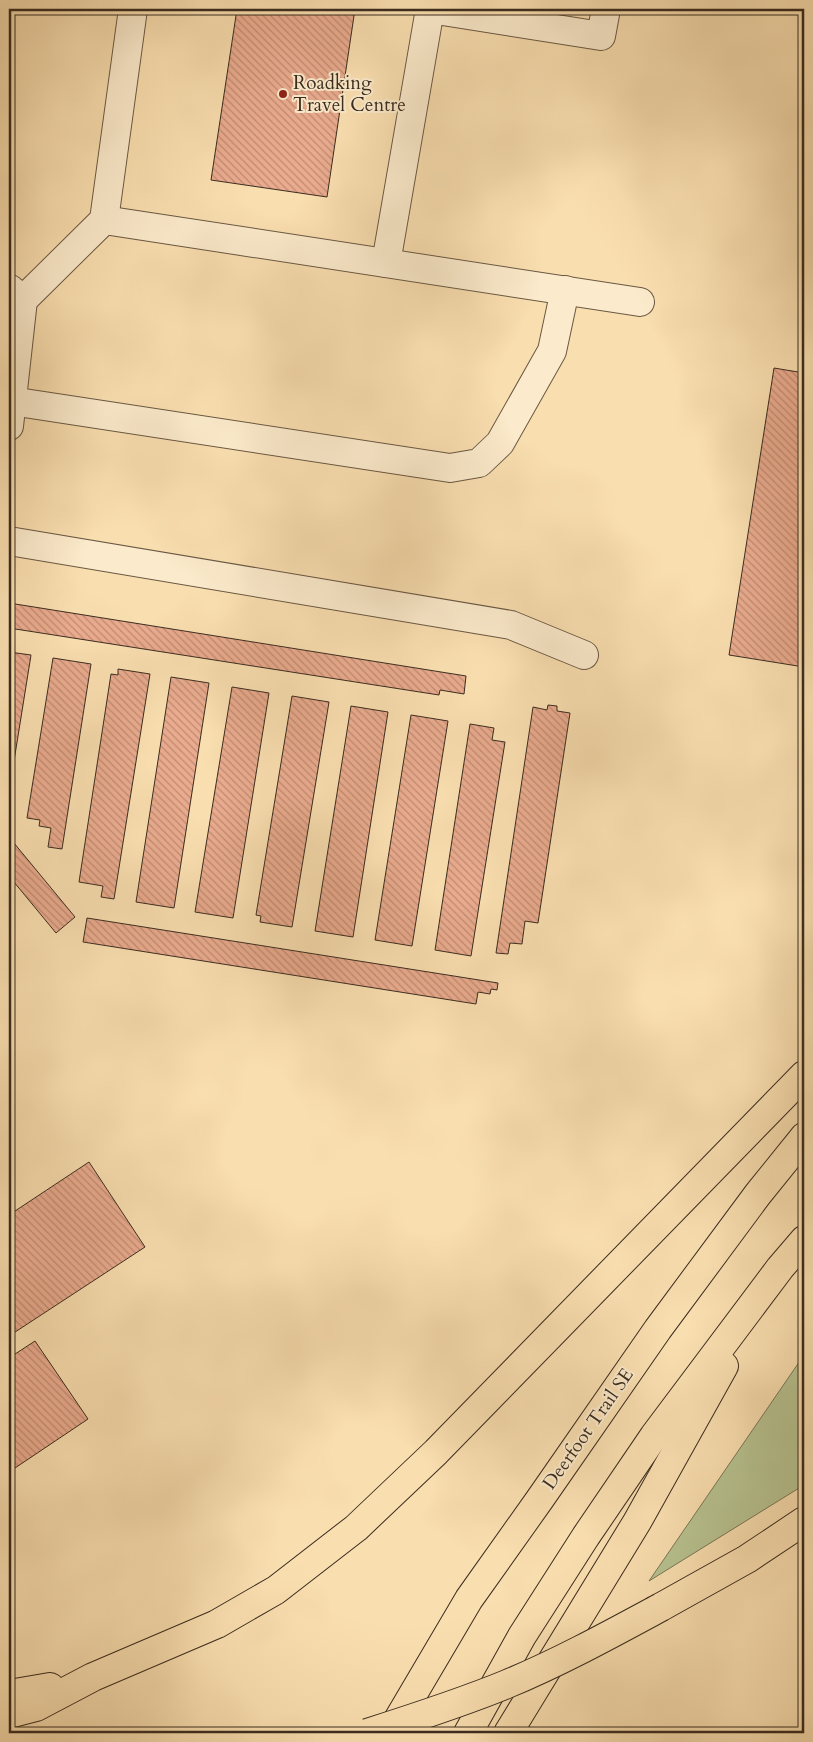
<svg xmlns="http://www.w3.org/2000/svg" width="813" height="1742" font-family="Cardo,serif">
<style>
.park{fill:#b7c290;stroke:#797758}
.building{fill:url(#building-back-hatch);stroke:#3b2c1f}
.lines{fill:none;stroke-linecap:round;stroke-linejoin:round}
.minor-casing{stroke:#6a5843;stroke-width:30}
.highway-casing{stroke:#3b2c1f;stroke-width:30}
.minor{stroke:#fbeacb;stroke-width:28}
.highway{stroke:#f9deaf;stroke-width:28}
.highway-bridge-casing{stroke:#3b2c1f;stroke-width:30;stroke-linecap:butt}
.highway-bridge{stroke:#f9deaf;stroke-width:28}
.poi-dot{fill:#8f2418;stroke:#fbeacb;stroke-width:2}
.labels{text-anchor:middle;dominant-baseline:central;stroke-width:4;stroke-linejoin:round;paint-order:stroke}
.poi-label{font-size:19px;fill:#3b2c1f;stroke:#fbeacb;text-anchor:start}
.street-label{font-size:19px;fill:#3b2c1f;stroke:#fbeacb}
</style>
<defs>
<pattern id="building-back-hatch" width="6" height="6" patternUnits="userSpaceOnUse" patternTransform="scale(1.25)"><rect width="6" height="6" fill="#eaab8e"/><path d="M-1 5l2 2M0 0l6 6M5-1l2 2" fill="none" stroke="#bf8b73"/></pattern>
</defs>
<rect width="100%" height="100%" fill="#f9deaf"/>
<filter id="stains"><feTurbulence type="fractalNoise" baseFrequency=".004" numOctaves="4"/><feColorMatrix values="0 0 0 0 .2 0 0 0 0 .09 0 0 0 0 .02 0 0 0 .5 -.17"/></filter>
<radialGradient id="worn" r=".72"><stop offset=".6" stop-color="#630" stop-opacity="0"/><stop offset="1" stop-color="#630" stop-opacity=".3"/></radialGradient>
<!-- park -->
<path class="park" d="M804,1355v130l-155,96z"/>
<!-- building -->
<g class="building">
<path d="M237,9h118l-28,188 -116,-17z"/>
<path d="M774,368l30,5v294l-75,-12z"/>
<path d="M9,603l457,73 -2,18 -24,-4 -1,5 -430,-67z"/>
<path d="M9,652l22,3 -21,131 -1,-1z"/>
<path d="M53,658l38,6 -29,185 -14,-2 3,-19 -12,-2 1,-6 -13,-2z"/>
<path d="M118,669l32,5 -36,225 -13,-2 2,-11 -24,-4 32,-208 7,1z"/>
<path d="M171,677l38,6 -35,225 -38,-6z"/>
<path d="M232,687l37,6 -36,225 -38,-6z"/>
<path d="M292,696l37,6 -37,225 -32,-5 1,-6 -5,-1z"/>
<path d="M548,705l9,1v5l13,2 -32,210 -13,-2 -3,23 -12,-1 -2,11 -12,-1 37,-246 14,3z"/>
<path d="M351,706l37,6 -35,225 -38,-6z"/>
<path d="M411,715l37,6 -36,225 -37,-6z"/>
<path d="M470,724l24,4 -2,12 13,2 -34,214 -36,-6z"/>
<path d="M9,837l66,80 -19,16 -47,-57z"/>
<path d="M87,918l411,65 -1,7 -6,-1 -1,5 -12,-2 -2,12 -393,-62z"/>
<path d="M89,1162l56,85 -136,89v-121z"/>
<path d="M35,1341l53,78 -79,53v-114z"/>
</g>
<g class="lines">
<!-- minor casing -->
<g class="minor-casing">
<g id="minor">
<path d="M104,220l29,-211"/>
<path d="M386,263l44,-254 171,27 5,-27"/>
<path d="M23,300l81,-80 536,82"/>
<path d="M11,401l439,67 29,-5 21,-20 52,-92 13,-61"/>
<path d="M9,426l14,-126 -13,-11"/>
<path d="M9,541l502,84 73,30"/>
</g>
</g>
<!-- highway casing -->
<g class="highway-casing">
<g id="highway">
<path d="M661,1607l86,-48 57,-38"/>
<path d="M9,1694l41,-7"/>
<path d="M9,1714l27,-7 57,-30 124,-53 59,-34 80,-62 80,-76 368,-377"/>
<path d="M390,1733l79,-134 71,-100 118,-170 100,-135 46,-57"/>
<path d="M468,1733l54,-97 64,-100 68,-100 126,-168 24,-28"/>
<path d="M508,1733l129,-211 87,-156"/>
</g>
</g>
<!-- minor -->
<use href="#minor" class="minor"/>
<!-- highway -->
<use href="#highway" class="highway"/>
<!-- highway-bridge casing -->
<g class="highway-bridge-casing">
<path id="highway-bridge" d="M367,1733c47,-15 94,-30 140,-49 53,-22 104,-50 154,-77"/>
</g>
<!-- highway-bridge -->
<use href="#highway-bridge" class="highway-bridge"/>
</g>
<!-- markers -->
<circle class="poi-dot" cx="283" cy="94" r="5"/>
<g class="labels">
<!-- poi labels -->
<g class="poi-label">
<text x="293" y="83">Roadking<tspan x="293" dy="22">Travel Centre</tspan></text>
</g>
<!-- street labels -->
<g class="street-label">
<text transform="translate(588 1429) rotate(-55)">Deerfoot Trail SE</text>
</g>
</g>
<!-- margin -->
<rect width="813" height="1742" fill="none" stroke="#f9deaf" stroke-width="30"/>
<rect x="10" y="10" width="793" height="1722" fill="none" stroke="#3b2c1f" stroke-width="2.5"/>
<rect x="15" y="15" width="783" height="1712" fill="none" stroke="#3b2c1f"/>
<rect width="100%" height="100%" filter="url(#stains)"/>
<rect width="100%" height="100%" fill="url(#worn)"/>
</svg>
